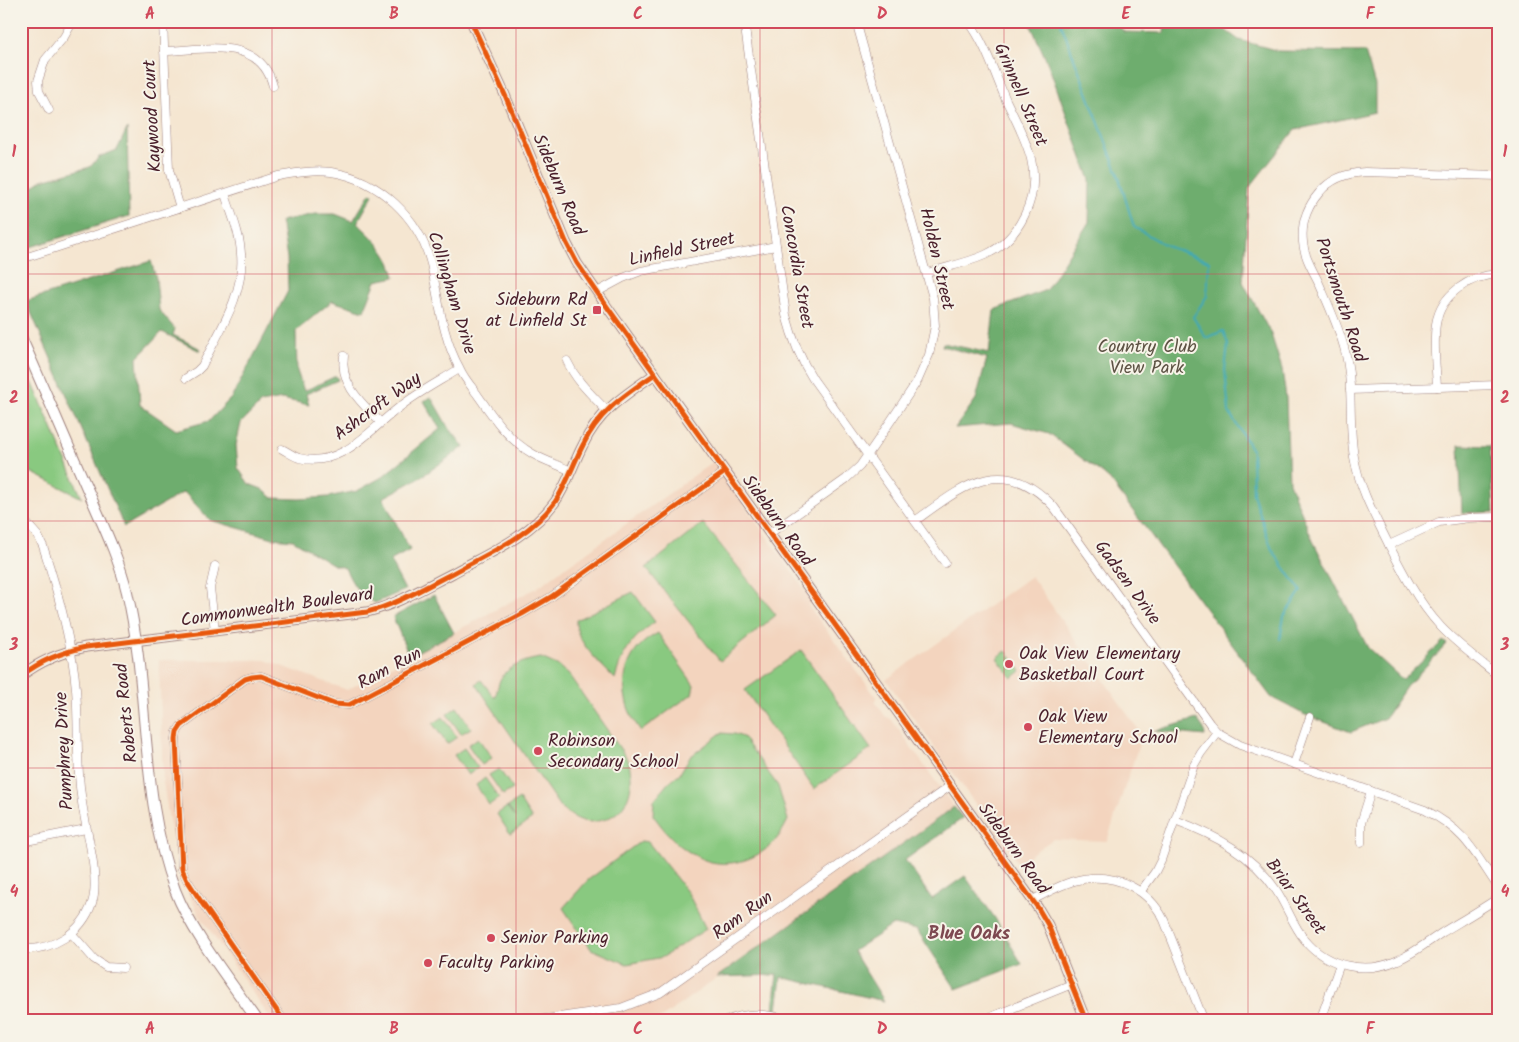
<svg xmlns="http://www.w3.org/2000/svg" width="1519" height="1042" font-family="Kalam,sans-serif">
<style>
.built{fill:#f3d4be}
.green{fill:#89c980;stroke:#6a7456}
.forest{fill:#6ead6e;stroke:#5c664c}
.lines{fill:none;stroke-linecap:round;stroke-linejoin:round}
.stream{stroke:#3ba9ba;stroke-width:2}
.minor-casing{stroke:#a0827e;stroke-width:9}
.tertiary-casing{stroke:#a0827e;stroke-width:11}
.secondary-casing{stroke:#a0827e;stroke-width:12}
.minor{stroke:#fff;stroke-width:8}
.tertiary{stroke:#fff;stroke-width:9}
.secondary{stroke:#fff;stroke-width:10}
.cycleway-casing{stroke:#f7f3e8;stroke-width:8}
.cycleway{stroke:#e8590c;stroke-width:5}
.grid{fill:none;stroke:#d1495b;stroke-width:1;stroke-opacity:0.55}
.poi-dot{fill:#d1495b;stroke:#f7f3e8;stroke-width:2}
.labels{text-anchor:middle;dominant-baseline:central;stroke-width:4;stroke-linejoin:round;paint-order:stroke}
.street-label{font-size:18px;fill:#4a1f2b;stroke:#f7f3e8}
.poi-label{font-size:18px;fill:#4a1f2b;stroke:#f7f3e8;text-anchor:start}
.park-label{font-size:18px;fill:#5d5244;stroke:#f7f3e8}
.neighbourhood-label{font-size:19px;font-weight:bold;fill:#7d4950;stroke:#f7f3e8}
.neatline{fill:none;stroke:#d1495b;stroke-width:2}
.grid-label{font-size:16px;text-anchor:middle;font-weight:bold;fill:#d1495b}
</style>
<rect width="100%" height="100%" fill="#f7f3e8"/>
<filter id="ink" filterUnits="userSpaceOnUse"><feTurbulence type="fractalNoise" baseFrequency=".02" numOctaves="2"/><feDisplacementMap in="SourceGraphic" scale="10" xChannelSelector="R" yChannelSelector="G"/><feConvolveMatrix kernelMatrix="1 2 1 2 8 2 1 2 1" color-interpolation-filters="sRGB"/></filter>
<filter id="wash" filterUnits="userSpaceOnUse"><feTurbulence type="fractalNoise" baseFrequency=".0096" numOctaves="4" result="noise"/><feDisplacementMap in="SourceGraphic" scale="20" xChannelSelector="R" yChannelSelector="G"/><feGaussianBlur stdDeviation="1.12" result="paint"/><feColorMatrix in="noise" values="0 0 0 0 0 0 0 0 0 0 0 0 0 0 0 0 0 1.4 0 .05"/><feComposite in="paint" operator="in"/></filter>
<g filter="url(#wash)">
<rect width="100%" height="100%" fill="#f5e6d1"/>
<!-- built -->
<g class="built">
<path d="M713,462l100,139 -5,4 68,92 -1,4 10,15 6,3 63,88 -297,214h-41l-2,-9 -67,9h-275l-72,-105 -11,-21 -10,-28 -9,-42 -7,-43 -4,-122h106l82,30 191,-103z"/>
<path d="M1031,576l111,159 -35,106 -54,-2 -35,24 -132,-183z"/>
</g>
<!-- green -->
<g class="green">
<path d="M21,356l61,142 -61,-31z"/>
<path d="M703,523l73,92 -56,46 -74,-93z"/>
<path d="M633,592l22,30c-23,16 -33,30 -40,57 -14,-15 -41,-38 -39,-59z"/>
<path d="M658,633l36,52 -2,9 -51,37c-19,-24 -24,-59 -2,-84 5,-6 12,-10 19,-14z"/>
<path d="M801,650l70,99 -57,40 -69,-99z"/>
<path d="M1006,651l15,20 -9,7 -15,-20z"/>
<path d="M541,658l16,7 12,10 59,85c7,23 3,49 -22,59 -7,2 -15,4 -23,2 -9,-3 -16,-8 -23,-14l-84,-123 5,-4 14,18c2,-6 3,-15 6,-20 9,-13 25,-18 40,-20z"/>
<path d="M457,707l14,21 -10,6 -14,-20z"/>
<path d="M443,717l14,20 -10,7 -14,-20z"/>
<path d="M721,733l13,1 9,3 35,49 10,34c-4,8 -8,16 -15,23 -19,19 -51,27 -75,14 -19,-9 -33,-25 -45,-42l1,-15 14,-17 12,-10 10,-16z"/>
<path d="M478,738l14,20 -10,7 -14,-20z"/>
<path d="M464,748l14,20 -10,7 -14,-20z"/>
<path d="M499,769l14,20 -10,6 -14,-20z"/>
<path d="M485,778l14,20 -10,7 -13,-20z"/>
<path d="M519,799l13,20 -22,15 -13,-20 10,-7 8,10 -7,-10z"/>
<path d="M641,841l7,1 40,51 18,36 -43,28 -36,7 -36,-15 -28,-41 25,-28z"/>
</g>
<!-- forest -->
<g class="forest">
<path d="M1029,21h86l9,11 40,1 1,-12h48l26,19 40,11 86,1 10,33v27l-80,18 -46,58 -6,94 28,52 11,35 4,29 3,84 24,59 55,107 35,32 40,-39 4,3 -41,43 -21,31 -34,14 -48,-18 -32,-17 -161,-217 -7,-6 -54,-40 -38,-11 -56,5 21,-29 11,-41 -45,-12 1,-3 46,10 5,-43 52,-20 43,-68 1,-42 -42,-116z"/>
<path d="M127,129l2,87 -108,34v-55l21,-15 48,-13 9,-10 18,-7z"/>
<path d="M370,193l3,2 -16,28c16,14 34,32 38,54l-19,4 -12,30 -32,-10 -36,30 1,40 7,20 32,-15 2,4 -32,14 3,11 -27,-6 -21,4 -20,20 -5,22 2,23 11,16 13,5 11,9 26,1 29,-2 29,-6 25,-14 58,-48 -16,-28 7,-4 16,28 17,22 -43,30 -38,21 27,52 -20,11 15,29 -30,13c-16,-7 -23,-20 -30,-35l-11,-3 -41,-25 -20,-2 -63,-18 -26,-28 -60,35 -98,-226 125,-40 5,17 3,32 16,19 -2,6 28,14 -1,2 -38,-19 -25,26 3,47 36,25 33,-9 23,-24 56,-106 -1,-33 -6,-37 34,-7h20l18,7z"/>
<path d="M1459,445l31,1 4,66 -32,1z"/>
<path d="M434,595l20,38 -45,23 -16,-39z"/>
<path d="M1197,719l7,10 1,7 -51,-5z"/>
<path d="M954,807l9,11 -58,42 27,39 33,-23 30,42 27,46 -66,25 -39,-59 -24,-5 -40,26 31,50 -103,-24 -4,33 -4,-1 4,-34 -60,2z"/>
</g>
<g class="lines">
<!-- stream -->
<path class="stream" d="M1060,21l57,150 17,56 35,20 40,14 -2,35 -14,21 13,21 17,-7 5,13 -3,26 4,42 23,38 1,44 19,56 29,41 -17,25 -4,23"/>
</g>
</g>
<g filter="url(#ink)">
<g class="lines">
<!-- minor casing -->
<g class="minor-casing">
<g id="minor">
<path d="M163,21l6,149 11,38"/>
<path d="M744,21l42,294c6,23 14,44 27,64l132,184"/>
<path d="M164,51c40,-1 96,-16 109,35"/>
<path d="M49,110l-10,-19 -1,-10 7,-21 19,-23 9,-16"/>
<path d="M1498,176l-133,-4c-17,1 -35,7 -46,21 -12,14 -18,31 -16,49 1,14 9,27 15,39 10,23 21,46 27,70 9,35 3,71 9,106 5,29 18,54 31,80 16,32 32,64 56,90 17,18 38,33 57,49"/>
<path d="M21,259l257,-83c18,-3 35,-6 53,-4 48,7 88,45 100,92 8,36 11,73 29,105 4,9 11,17 17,25 16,23 31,46 56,60 12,7 26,11 38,17"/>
<path d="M927,273c19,-6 40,-10 58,-18 35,-16 55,-58 46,-96 -5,-20 -16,-40 -25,-59 -11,-25 -21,-58 -38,-79"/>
<path d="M597,292l26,-14 18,-7 135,-25"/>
<path d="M344,356c-5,28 19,48 36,66"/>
<path d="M567,361c9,20 24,33 39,49"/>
<path d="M186,378l11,-7 5,-5c17,-35 43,-72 39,-112 -1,-21 -10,-41 -16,-60"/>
<path d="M1437,387c-1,-21 -4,-43 -1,-63 5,-30 33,-48 62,-50"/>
<path d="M1350,390l148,-5"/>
<path d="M282,449c6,3 11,7 17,9 43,11 72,-30 102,-52 18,-14 39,-25 58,-37"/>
<path d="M21,517l17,19 5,10c15,46 29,95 33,143 3,36 0,71 5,106 3,30 20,82 11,108 -10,30 -40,48 -71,46"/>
<path d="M915,521c47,-34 88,-70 139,-14l156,217 7,8 23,13 185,65c41,21 49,42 73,77"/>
<path d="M769,534l77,-55 14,-13 20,-29 38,-57 11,-25 6,-29 -2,-28 -77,-277"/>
<path d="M1389,545l50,-23 30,-4 29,-1"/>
<path d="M215,631l-5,-43 5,-22"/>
<path d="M1294,764l16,-47"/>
<path d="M1175,820c40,15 77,34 101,70 11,16 17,36 29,50 22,27 61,35 93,20 16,-7 30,-18 45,-28 18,-11 37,-22 55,-34"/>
<path d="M21,842l65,-13"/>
<path d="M1361,843v-20l10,-32"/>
<path d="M1141,891l14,-19 6,-12 33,-95 7,-12 16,-21"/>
<path d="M1033,900c15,-8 32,-18 50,-21 34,-6 66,11 81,41l40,101"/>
<path d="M72,934l22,25 12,8 17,1"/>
<path d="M1322,1015l18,-51"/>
<path d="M284,1021l-82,-118 -15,-23 -5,-11 -6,-130 1,-7 4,-6 64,-47 7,-2 9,-1 73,28 15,1 173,-91 29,-17 174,-125"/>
<path d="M532,1021l89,-13 39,-15 290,-207"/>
<path d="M726,1021c24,-11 46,-6 71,0"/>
<path d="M981,1021l91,-37"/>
</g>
</g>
<!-- tertiary casing -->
<g class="tertiary-casing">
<g id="tertiary">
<path d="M471,21l34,74 61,147 11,21 33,48 428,597 10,17 38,96"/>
<path d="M21,676c19,-15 41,-24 65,-29l281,-35c31,-8 58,-25 86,-39 36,-20 76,-36 102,-71 12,-17 18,-38 28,-57 16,-34 42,-50 72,-71"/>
</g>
</g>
<!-- secondary casing -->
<g class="secondary-casing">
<path id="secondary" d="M21,337c22,49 43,99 65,149 15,35 32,69 41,106 23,97 12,203 48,298 17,44 56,92 83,131"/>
</g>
<!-- minor -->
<use href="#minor" class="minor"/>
<!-- tertiary -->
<use href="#tertiary" class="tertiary"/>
<!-- secondary -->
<use href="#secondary" class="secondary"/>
<!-- cycleway casing -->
<g class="cycleway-casing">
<g id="cycleway">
<path d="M471,21l34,74 61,147 11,21 33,48 428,597 10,17 38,96"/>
<path d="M21,676c19,-15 41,-24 65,-29l281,-35c31,-8 58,-25 86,-39 36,-20 76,-36 102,-71 12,-17 18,-38 28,-57 16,-34 42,-50 72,-71"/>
<path d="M284,1021l-82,-118 -15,-23 -5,-11 -6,-130 1,-7 4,-6 64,-47 7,-2 9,-1 73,28 15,1 173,-91 29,-17 174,-125"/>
</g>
</g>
<!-- cycleway -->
<use href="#cycleway" class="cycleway"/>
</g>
</g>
<!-- grid -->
<path class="grid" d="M272,21v1000M516,21v1000M760,21v1000M1004,21v1000M1248,21v1000M21,274h1477M21,521h1477M21,768h1477"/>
<!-- markers -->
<g class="poi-dot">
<rect x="592" y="305" width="10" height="10" rx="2.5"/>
<circle cx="1009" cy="664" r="5"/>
<circle cx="1028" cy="727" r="5"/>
<circle cx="538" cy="751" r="5"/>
<circle cx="491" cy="938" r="5"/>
<circle cx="428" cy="963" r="5"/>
</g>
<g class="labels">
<!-- street labels -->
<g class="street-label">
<text transform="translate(1020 95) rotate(67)">Grinnell Street</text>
<text transform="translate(153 116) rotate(-93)">Kaywood Court</text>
<text transform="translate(558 185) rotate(67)">Sideburn Road</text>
<text transform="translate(682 250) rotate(-12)">Linfield Street</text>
<text transform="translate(936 259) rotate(77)">Holden Street</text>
<text transform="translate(796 267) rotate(80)">Concordia Street</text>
<text transform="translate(451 293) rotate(73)">Collingham Drive</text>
<text transform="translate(1340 300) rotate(72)">Portsmouth Road</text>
<text transform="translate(378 407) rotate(-36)">Ashcroft Way</text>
<text transform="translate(777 521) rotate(54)">Sideburn Road</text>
<text transform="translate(1127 583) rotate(54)">Gadsen Drive</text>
<text transform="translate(277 608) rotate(-8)">Commonwealth Boulevard</text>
<text transform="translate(390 669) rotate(-28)">Ram Run</text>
<text transform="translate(127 713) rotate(-96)">Roberts Road</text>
<text transform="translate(65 751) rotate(-93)">Pumphrey Drive</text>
<text transform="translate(1013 849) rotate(54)">Sideburn Road</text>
<text transform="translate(1295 897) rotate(54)">Briar Street</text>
<text transform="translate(743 916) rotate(-36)">Ram Run</text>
</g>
<!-- poi labels -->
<g class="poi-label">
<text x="587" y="300" text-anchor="end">Sideburn Rd<tspan x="587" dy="21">at Linfield St</tspan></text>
<text x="1019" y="654">Oak View Elementary<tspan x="1019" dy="21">Basketball Court</tspan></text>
<text x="1038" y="717">Oak View<tspan x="1038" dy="21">Elementary School</tspan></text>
<text x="548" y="741">Robinson<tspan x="548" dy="21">Secondary School</tspan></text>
<text x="501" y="938">Senior Parking</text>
<text x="438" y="963">Faculty Parking</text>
</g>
<!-- park labels -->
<g class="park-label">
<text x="1147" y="347">Country Club<tspan x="1147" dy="21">View Park</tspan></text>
</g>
<!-- neighbourhood labels -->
<g class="neighbourhood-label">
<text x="969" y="934">Blue Oaks</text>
</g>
</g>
<!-- margin -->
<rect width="1519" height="1042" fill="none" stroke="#f7f3e8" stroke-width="55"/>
<rect x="28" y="28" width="1464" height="986" class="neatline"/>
<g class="grid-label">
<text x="150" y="19">A</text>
<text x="394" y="19">B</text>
<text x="638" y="19">C</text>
<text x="882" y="19">D</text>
<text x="1126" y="19">E</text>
<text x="1370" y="19">F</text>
<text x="14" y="157">1</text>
<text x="1505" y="157">1</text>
<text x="14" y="403">2</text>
<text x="1505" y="403">2</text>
<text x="14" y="650">3</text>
<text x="1505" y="650">3</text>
<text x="14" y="897">4</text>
<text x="1505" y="897">4</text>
<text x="150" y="1034">A</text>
<text x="394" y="1034">B</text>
<text x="638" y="1034">C</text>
<text x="882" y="1034">D</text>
<text x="1126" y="1034">E</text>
<text x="1370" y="1034">F</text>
</g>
</svg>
